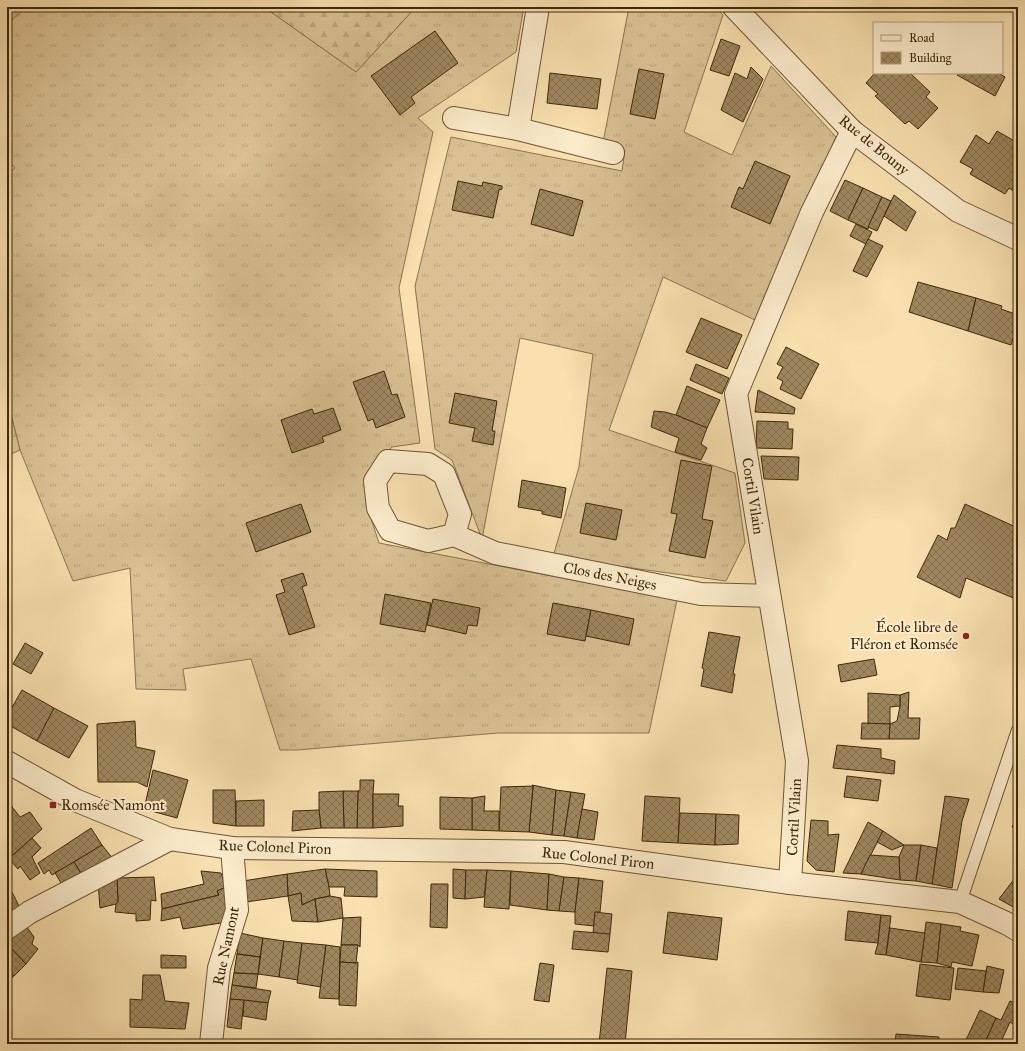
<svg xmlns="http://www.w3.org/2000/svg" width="1025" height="1051" font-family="'IM FELL Great Primer',serif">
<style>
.grass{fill:url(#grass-tufts);stroke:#8b744f}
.forest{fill:url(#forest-firs);stroke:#8b744f}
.building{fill:url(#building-cross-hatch);stroke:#3d280b}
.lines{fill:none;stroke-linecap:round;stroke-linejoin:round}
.service-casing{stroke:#6c5634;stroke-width:14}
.minor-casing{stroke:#6c5634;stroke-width:24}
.tertiary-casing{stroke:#6c5634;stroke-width:24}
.service{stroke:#fbebcb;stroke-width:12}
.minor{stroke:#fbebcb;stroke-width:22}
.tertiary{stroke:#fbebcb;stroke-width:22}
.poi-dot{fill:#8f2418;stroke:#fbebcb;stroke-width:1.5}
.labels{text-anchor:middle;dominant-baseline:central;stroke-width:4;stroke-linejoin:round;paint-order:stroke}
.street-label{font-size:15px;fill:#3d280b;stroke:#fbebcb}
.poi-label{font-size:15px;fill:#3d280b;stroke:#fbebcb;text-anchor:end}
</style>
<defs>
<pattern id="grass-tufts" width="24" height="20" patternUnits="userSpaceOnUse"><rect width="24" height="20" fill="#d9c193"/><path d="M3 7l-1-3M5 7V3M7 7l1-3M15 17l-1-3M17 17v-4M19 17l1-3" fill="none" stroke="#bba67d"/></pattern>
<pattern id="forest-firs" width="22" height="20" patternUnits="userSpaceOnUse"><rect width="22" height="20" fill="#d9c193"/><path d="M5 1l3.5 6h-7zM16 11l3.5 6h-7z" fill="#bba67d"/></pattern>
<pattern id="building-cross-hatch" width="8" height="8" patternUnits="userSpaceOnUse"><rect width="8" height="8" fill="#9f8860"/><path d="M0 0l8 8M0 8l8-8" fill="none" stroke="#836f4d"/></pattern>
</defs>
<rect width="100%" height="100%" fill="#f9e0af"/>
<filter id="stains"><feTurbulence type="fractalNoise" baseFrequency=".005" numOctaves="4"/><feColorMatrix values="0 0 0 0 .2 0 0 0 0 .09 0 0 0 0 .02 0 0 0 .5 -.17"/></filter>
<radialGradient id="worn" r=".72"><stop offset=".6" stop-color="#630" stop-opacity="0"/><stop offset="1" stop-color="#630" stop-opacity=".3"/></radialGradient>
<!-- grass -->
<g class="grass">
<path d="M27,7h237l92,65 60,-65h108l-8,45 -98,66 15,14 -34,156 21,155 -28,4 -27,28 2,31 12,37 298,57 -28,133h-151l-201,17h-17l-29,-91 -68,10 3,21 -50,-1 -6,-121 -57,13 -53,-131 -13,-51v-225l8,-6 -8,-9v-135z"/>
<path d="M629,7h86l8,8 -39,117 48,23 39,-89 65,71 -79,184 -94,-44 -54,153 126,43 10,70 -19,38 -173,-24 26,-90 14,-113 -73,-16 -38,201 -30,-79 -17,-11 -20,-163 36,-149 171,34 3,-21 -23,-2z"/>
</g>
<!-- forest -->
<g class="forest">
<path d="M7,7h20l-20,17z"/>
<path d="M264,7h152l-60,65z"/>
<path d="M7,399l13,51 -13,6z"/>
</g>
<!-- building -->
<g class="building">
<path d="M435,31l23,32 -47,34 4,6 -15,12 -29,-39z"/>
<path d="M721,39l19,7 -11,30 -19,-6z"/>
<path d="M751,67l12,12 -20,43 -22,-12 14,-37 12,6z"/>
<path d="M639,69l25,5 -9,45 -25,-5z"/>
<path d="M550,73l51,6 -4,30 -50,-6z"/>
<path d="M875,73h35l20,19 -4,5 12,11 -20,21 -9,-8 -4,3 -30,-28 3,-2 -12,-11z"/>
<path d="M959,73h39l7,4 -10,19 -38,-21z"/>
<path d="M997,131l21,12v51l-9,-6 -4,6 -35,-20 3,-5 -13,-7 16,-27 13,9z"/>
<path d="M755,161l35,15 -20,48 -39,-17 8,-20 4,2z"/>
<path d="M845,180l18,8 -15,32 -18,-9z"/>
<path d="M458,181l24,5 1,-4 19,4v3l-3,1 -6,28 -41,-8z"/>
<path d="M863,188l19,9 -14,32 -20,-9z"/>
<path d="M540,189l43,12 -10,35 -42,-12z"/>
<path d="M894,195l22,17 -10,19 -22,-15z"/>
<path d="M882,197l9,4 -14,30 -9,-4z"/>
<path d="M856,224l16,8 -6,12 -16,-8z"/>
<path d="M868,239l15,7 -16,31 -14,-6z"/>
<path d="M918,282l58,16 -8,33 -59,-19z"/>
<path d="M976,298l26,8 -1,3 17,6v9l-7,21 -43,-14z"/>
<path d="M701,318l41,17 -15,34 -41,-17z"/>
<path d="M786,347l33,17 -18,35 -21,-10 3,-8 -6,-3 6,-11 -6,-3z"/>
<path d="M696,364l33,14 -7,16 -32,-14z"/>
<path d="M384,371l8,24 5,-1 8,23 -29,11 -3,-9 -5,2 -15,-39z"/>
<path d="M687,386l33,14 -13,28 -31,-13z"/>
<path d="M758,390l37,18 -1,6 -39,-2z"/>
<path d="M455,393l42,8 -5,30h3l-2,14 -21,-4 3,-13 -26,-5z"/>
<path d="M333,408l8,22 -19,7 2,5 -32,11 -11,-33 31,-11 2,5z"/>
<path d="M654,411l11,1 11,3 31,13 -6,16 6,4 -6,12 -26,-8 4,-14 -28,-11z"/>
<path d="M757,421l31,1v7h5l-1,20 -36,-1z"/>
<path d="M761,456l38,1 -1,23 -34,-1z"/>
<path d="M681,460l31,6 -10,53 11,2 -8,37 -36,-7 8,-37 -6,-1z"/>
<path d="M522,480l44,8 -5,30 -19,-4v-3l-24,-4z"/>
<path d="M586,503l36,7 -6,30 -36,-7z"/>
<path d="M301,504l10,28 -55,20 -10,-29z"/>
<path d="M965,504l53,24v72l-52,-22 -6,20 -43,-21 21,-42 9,5 4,-12h4z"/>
<path d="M303,573l4,12 -5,2 13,40 -26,8 -13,-40 9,-3 -4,-12z"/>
<path d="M385,594l46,9 -6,29 -45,-8z"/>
<path d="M433,599l47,9 -3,18 -9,-1 -2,9 -39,-9z"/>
<path d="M553,603l38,7 -6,31 -38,-7z"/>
<path d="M591,610l43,9 -5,26 -43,-9z"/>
<path d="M709,632l31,5 -7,37h2l-3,19 -31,-7 3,-17 -2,-1z"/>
<path d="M25,643l18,10 -12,21 -18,-10z"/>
<path d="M874,659l3,16 -36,7 -3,-17z"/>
<path d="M22,690l32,18 -17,33 -30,-17v-8z"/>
<path d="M909,692l-1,26h12l-1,21h-30l1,-15 7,-3 3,-15v-11z"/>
<path d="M868,693l32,2v11l-10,1v17h-22z"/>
<path d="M54,708l34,18 -19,32 -32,-17z"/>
<path d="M135,721l1,26 19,4 -8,36 -10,-5h-39l-1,-58z"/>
<path d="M862,723l28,1 -1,15h-28z"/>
<path d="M837,745l44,4v9l14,3 -1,13 -61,-6z"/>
<path d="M153,770l35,10 -11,38 -33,-9z"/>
<path d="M847,776l34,4 -3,21 -34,-4z"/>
<path d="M360,780h14l-1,14v34h-16l1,-37 2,-1z"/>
<path d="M532,785l24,5 -4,45 -23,-3 4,-46z"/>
<path d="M533,786l-4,46 -30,-1 2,-44z"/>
<path d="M213,790h22l1,36 -23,-3z"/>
<path d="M556,790l15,2 -7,44 -12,-1z"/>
<path d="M343,791h15l-1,37h-13z"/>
<path d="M343,791l1,37h-23l-2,-18v-18z"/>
<path d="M571,792l14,2 -8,44 -13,-2z"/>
<path d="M373,794h26l-1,12h5v20l-30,2z"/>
<path d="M485,796l-1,15h15v20l-27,-1v-32z"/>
<path d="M645,796l35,2 -2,45 -36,-2z"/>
<path d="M945,796l24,3 -7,22 -10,67 -20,-4z"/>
<path d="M440,797l32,1v32l-32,-1z"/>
<path d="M264,800v26h-28v-25z"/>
<path d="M9,803l11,14 10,-5 12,17 -35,31v-56z"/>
<path d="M582,809l16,3 -4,28 -17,-2z"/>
<path d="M319,810l2,18 -29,3 1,-20z"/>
<path d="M680,813l36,1 -1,31 -37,-2z"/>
<path d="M716,814l23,1 -1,29 -23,1z"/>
<path d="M1018,816v15l-6,-4z"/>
<path d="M811,820l17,1v14l11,-1 -5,38 -18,-2 -9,-9z"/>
<path d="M868,822l15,9 -22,43 -18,-1z"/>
<path d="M91,828l11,17 -50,30 -3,-5 -5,4 -6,-11z"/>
<path d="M883,831l21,14 -12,5 -15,-8z"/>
<path d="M32,838l9,10 -9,9 8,16 -10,7 -10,-14 -2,3 -9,-10z"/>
<path d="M102,845l11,14 -31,16 -8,-13z"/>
<path d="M904,845h17l-5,36 -16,-1 -1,-23z"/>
<path d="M921,845l16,3 -5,36 -16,-3z"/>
<path d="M870,855l29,2 1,23 -39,-6z"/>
<path d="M74,862l8,13 -19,11 -8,-13z"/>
<path d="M325,869l52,2v26l-33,-1 1,-9h-16z"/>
<path d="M325,869l4,18 1,9 -15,3 -13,6 -1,-12 -13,3 -1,-22z"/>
<path d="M453,869l13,1 -1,29 -12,-1z"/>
<path d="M466,870h21l-3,27 -19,2z"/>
<path d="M487,870l24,1 -2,38 -25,-2z"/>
<path d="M201,871l20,2 5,14 -9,4 2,4 -57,14 -1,-15 43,-10z"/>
<path d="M511,871l38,3 -2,36 -37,-5z"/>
<path d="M287,874l1,22 -42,6 -3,-21z"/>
<path d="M549,874l15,3 -5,34 -12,-1z"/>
<path d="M1018,874v30l-3,4 -16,-9z"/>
<path d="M154,877l2,24 -5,-1 -1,20 -14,1v-7l-21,-2 1,-8 2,-2 -1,-24z"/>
<path d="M564,877l15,1 -4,34 -16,-1z"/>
<path d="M117,878l1,24 -2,2 -16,4 -2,-26z"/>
<path d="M579,878l24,3 -3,31h-5l-1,14 -19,-2v-12z"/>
<path d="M431,884h17l-1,44 -17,-1z"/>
<path d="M226,887l1,35 -44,7 -3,-12 -19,4 1,-12 57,-14 -2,-4z"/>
<path d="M12,892l9,18 -14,7v-22z"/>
<path d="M301,893l1,12 13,-6 3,23 -26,-1 -4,-25z"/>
<path d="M330,896l11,2 2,20 -25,4 -3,-23z"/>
<path d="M848,911l33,4 -3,28 -33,-3z"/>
<path d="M595,912l17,2 -2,20 -17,-1z"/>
<path d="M668,912l54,6 -5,42 -54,-7z"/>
<path d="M881,915l10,1 -5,39 -11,-1 3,-11z"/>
<path d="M361,917l-1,30 -2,-2h-17l2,-27z"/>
<path d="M926,922l15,2 -4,39 -16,-1z"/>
<path d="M24,923l10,14 -2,7 6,5 -12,15 -19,-20v-8z"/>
<path d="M941,924l20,3 -1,4 19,4 -7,31 -20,-4 -1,5 -14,-4z"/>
<path d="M890,928l35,5 -4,29 -35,-7z"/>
<path d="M574,931l36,3 -2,18 -36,-3z"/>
<path d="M240,933l23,5 -3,19 -23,-3z"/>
<path d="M263,938l21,3 -5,36 -21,-3z"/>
<path d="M284,941l18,2 -4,37 -19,-3z"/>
<path d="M302,943l24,2 -5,42 -24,-4z"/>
<path d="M7,944l19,20 -12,12 -7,-7z"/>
<path d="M326,945l14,2 -1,52 -20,-1z"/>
<path d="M341,945h17l-2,18 -16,-1z"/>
<path d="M237,954l23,3 -2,17 -24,-1z"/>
<path d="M161,955l25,1v12h-25z"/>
<path d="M340,962l16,1 2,-1 -2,44 -17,-1z"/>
<path d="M540,963l14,2 -5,37 -15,-2z"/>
<path d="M920,964l34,4 -4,32 -34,-4z"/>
<path d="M987,966l17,4 -5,23 -16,-1z"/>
<path d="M607,968l25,3 -7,73h-26z"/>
<path d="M958,968l28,3 -3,21 -28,-3z"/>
<path d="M7,969l7,7 -7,6z"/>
<path d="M234,973l24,1 -2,14 -24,-3z"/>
<path d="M143,975h17l5,26 24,2 -4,26 -55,-2v-28l12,1z"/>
<path d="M232,985l39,6 -3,12 -38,-4z"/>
<path d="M230,999l14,1 -3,29 -14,-2z"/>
<path d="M244,1000l24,3 -2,17 -23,-4z"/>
<path d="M1010,1001l8,3v10l-5,10 -3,-2 -10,22h-16l12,-26 5,2z"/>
<path d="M980,1010l16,8 -12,26h-13l-6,-2z"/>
<path d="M896,1034l43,3v7h-44z"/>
</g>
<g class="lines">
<!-- service casing -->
<g class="service-casing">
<path id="service" d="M960,902l58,-172"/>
</g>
<!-- minor casing -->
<g class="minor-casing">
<g id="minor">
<path d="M538,7l-20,122 95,24"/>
<path d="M454,118l64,11"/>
<path d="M454,535l6,-21 -16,-40 -16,-10 -40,-3 -13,20 3,27 12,22 38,11 26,-6 41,18 206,41 68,2"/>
<path d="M7,762l68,38 95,39 62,9 332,4 226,31 170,19 46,21 12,7"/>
<path d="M790,883l7,-122 -61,-367 76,-182 40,-81"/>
<path d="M7,928l23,-16 140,-73"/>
<path d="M211,1044l8,-76 18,-58 -5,-62"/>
</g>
</g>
<!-- tertiary casing -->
<g class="tertiary-casing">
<path id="tertiary" d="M734,7l118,124 106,80 60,28"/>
</g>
<!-- service -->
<use href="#service" class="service"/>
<!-- minor -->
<use href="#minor" class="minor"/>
<!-- tertiary -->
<use href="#tertiary" class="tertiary"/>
</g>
<!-- markers -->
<g class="poi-dot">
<circle cx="966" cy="636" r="4"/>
<rect x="49" y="801" width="8" height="8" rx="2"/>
</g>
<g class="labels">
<!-- street labels -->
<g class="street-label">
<text transform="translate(874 145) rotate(39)">Rue de Bouny</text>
<text transform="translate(753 496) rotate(81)">Cortil Vilain</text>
<text transform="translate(610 576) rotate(11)">Clos des Neiges</text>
<text transform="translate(794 817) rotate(-87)">Cortil Vilain</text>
<text transform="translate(275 847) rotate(2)">Rue Colonel Piron</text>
<text transform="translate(598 858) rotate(6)">Rue Colonel Piron</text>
<text transform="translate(226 946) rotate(-78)">Rue Namont</text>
</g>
<!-- poi labels -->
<g class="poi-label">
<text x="958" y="627">École libre de<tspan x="958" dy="17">Fléron et Romsée</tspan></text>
<text x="61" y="805" text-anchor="start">Romsée Namont</text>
</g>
</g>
<!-- margin -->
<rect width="1025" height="1051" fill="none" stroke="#f9e0af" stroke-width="24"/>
<rect x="8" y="8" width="1009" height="1035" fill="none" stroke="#3d280b" stroke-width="2"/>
<rect x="12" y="12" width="1001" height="1027" fill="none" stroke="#3d280b"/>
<!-- legend -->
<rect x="873" y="22" width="130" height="52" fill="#fbebcb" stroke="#af9d7e"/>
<rect x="881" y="35" width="20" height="6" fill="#fbebcb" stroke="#af9d7e"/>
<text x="909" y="42" font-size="12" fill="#3d280b">Road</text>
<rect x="881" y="52" width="20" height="12" fill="url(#building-cross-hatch)" stroke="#af9d7e"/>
<text x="909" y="62" font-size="12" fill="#3d280b">Building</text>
<rect width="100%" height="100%" filter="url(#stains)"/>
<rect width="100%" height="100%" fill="url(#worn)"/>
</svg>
